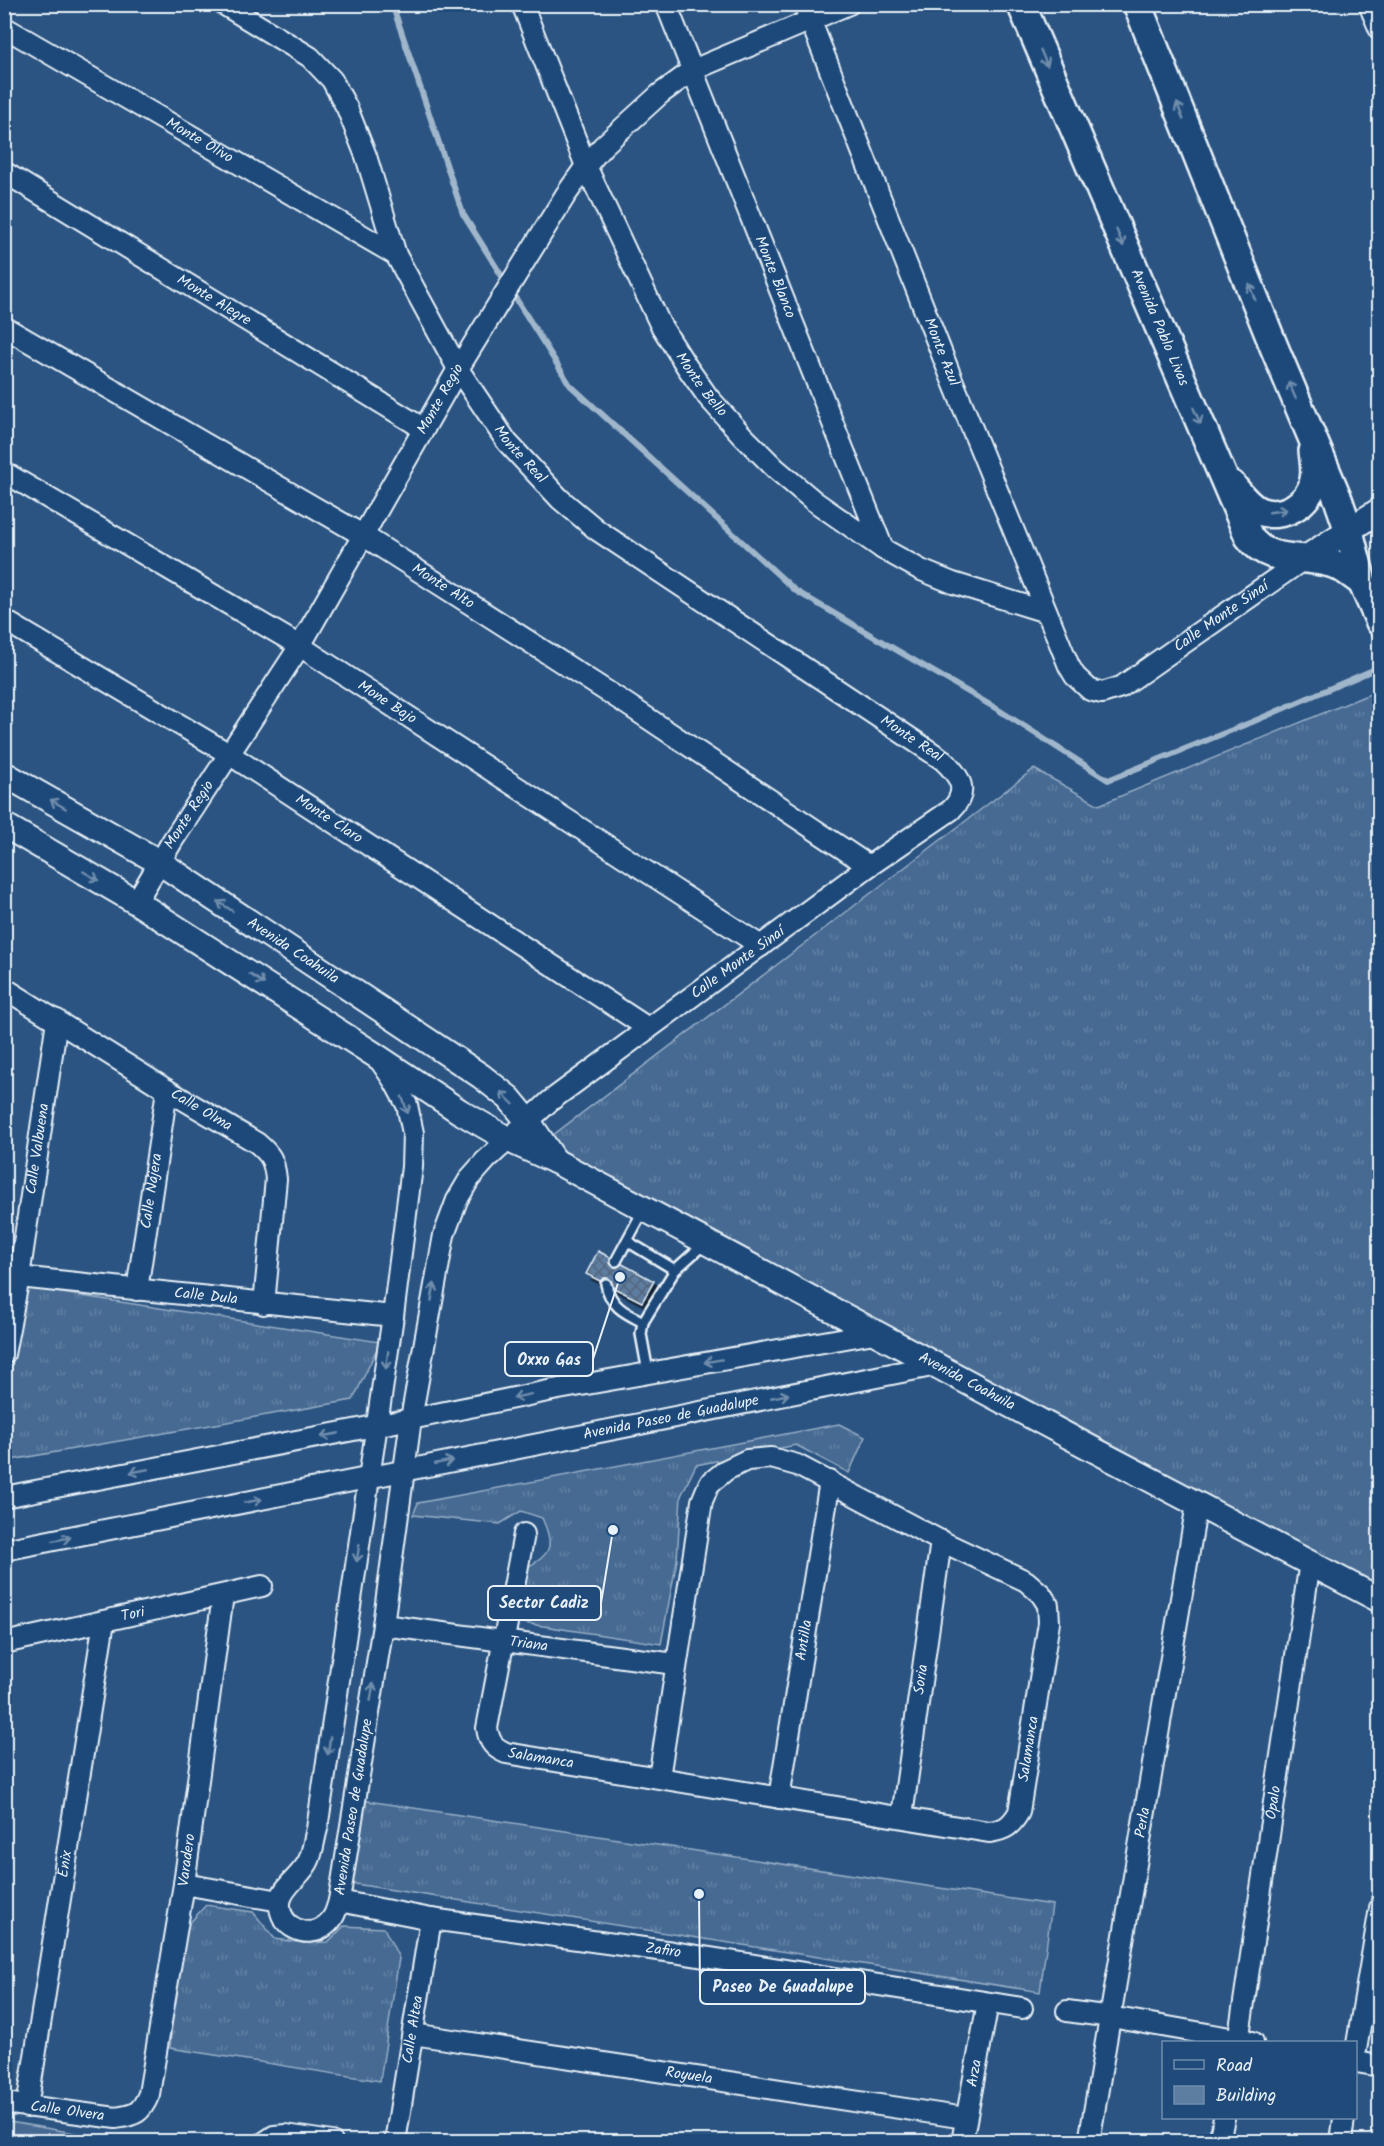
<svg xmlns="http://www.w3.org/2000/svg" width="1384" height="2146" font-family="Kalam,sans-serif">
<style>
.grass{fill:url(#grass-tufts);stroke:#98aec6;stroke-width:1.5}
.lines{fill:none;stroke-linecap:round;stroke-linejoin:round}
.stream{stroke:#a0b6cb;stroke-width:6}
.building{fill:url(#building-cross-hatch);stroke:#e8f1f8;stroke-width:1.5;filter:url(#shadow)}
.service-casing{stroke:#e8f1f8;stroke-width:14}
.minor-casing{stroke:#e8f1f8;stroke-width:24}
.tertiary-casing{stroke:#e8f1f8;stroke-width:28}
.secondary-casing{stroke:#e8f1f8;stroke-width:32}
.service{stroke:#1f4a7a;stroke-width:9}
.minor{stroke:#1f4a7a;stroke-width:20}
.tertiary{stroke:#1f4a7a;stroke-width:24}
.secondary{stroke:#1f4a7a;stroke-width:27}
.oneway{stroke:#6f8dac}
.labels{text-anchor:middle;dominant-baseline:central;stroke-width:5;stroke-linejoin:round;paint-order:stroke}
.street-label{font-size:15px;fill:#e8f1f8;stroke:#1f4a7a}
.leader{fill:none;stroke:#e8f1f8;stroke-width:2}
.callout-dot{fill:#e8f1f8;stroke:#1f4a7a;stroke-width:2}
.callout{fill:#1f4a7a;stroke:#e8f1f8;stroke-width:2}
.callout-label{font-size:16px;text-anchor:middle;font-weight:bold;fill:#e8f1f8}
</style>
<defs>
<pattern id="grass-tufts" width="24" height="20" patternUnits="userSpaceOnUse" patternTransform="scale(1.5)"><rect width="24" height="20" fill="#476b93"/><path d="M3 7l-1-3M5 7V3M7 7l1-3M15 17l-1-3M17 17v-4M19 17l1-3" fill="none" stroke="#6281a3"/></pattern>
<pattern id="building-cross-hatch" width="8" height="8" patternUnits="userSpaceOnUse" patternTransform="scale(1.5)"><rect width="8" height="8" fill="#5d7da1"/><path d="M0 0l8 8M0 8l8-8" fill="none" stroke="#53657a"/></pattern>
<filter id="shadow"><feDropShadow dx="5.5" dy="5.5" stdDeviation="0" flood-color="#0009"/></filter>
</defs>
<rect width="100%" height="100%" fill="#2b5482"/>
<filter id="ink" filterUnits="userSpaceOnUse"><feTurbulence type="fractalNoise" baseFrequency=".0167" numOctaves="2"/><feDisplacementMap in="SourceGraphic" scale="12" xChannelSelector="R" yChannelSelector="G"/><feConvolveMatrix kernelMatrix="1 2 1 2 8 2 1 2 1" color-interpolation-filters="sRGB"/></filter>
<g filter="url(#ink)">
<!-- grass -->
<g class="grass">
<path d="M1377,691l3,6 -1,889 -835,-444 490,-373 65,36z"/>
<path d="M23,1287l357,55 -27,58 -348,61 -1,-66 4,-5z"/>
<path d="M839,1424l26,13 -16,36 -53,-28 -100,20 -15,31 -4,64 -16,84 -144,-22 8,-54c28,-13 29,-24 17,-50l-21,-7 -21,13 -87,-9 5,-12z"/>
<path d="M361,1800l691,105 -12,87 -691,-109z"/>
<path d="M206,1905l47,7 22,27 29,4 24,-1 16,-16 40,2 15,30 -19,123 -210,-33 7,-95 8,-25z"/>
<path d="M4,2121l76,13 3,7h-78z"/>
</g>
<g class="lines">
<!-- stream -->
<path class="stream" d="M392,4l71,210 107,171 226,206 201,118 111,71 144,-58 128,-55"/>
</g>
<!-- building -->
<path class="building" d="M598,1251l56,30 -12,21 -56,-28z"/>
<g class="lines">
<!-- service casing -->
<g class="service-casing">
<g id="service">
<path d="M627,1241l48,29"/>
<path d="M616,1261l27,-50"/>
<path d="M606,1284c4,22 19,29 37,38"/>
<path d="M648,1372l-7,-38 2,-12 32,-52 29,-26"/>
</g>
</g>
<!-- minor casing -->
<g class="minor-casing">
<g id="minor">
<path id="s1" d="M223,4l87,53 22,23 15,28 19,48 30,99 62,114 49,73 53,57 37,31 346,230c17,16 27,31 8,50l-82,56 -319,235 -64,59 -16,18 -13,22 -13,35 -33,184 -28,206 -44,276c-3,10 -5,18 -13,24 -18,16 -48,2 -46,-23 2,-16 23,-27 29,-42 4,-9 5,-21 8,-31l76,-513 19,-149 1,-34 -6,-28 -13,-24 -13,-19"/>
<path id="s2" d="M522,4l64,162 74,158 27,43 21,30 34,38 34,34 38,32 69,48 38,21 32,13 93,29"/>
<path id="s3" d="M666,4l217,545"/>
<path id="s4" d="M804,4l147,373 118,289 6,10 15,14 12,3 19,-6 183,-128"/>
<path d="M1369,4l11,26"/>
<path id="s5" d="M4,27l392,228"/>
<path id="s6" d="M4,172l420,257"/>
<path id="s7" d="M4,327l360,209 258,165 247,165"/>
<path id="s8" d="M4,472l296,174 461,300"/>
<path id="s9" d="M4,620l225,134 419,274"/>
<path id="s10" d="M136,902l37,-62 127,-194 158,-277 107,-173 21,-30 17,-20 57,-52 33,-24 156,-66"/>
<path id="s11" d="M4,988l163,102 90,53c14,12 17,17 19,36l-12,125"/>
<path id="s12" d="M19,1277l374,39"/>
<path id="s13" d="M137,1290l30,-200"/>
<path id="s14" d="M4,1354l15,-77 38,-257"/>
<path d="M4,1497l407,-78 142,-29 321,-57"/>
<path id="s15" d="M524,1534l-37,194c2,14 7,20 19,25l483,79c16,-2 22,-6 30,-20l30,-190 -1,-17 -7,-11 -15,-13 -85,-40 -144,-76 -26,-7 -24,2 -21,10 -17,14 -7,17 -43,277"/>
<path id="s16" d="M4,1550l933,-185"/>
<path id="s17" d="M383,1625l292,39"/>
<path id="s18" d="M4,1643l258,-57"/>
<path id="s19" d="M779,1798l51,-317"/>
<path id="s20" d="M902,1816l39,-275"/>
<path d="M184,1884l96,17"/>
<path id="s21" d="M339,1901l92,18 242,33 349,56"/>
<path d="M1067,2011l44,6 142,25"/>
<path id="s22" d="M413,2034l552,84"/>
<path id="s23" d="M1238,2042l72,-480"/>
<path d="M1356,2050l24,-142"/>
<path d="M1356,2062l24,4"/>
<path id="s24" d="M4,2103l112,15c20,-3 25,-5 33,-24l35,-210 39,-289"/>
<path id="s25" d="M27,2107l77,-486"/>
<path d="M265,2142l9,-6 12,-1 46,7"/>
<path id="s26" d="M395,2142l36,-223"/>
<path id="s27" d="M962,2142l26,-139"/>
<path id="s28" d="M1089,2142l108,-638"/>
<path d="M1219,2142l5,-24"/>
<path d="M1341,2142l3,-24"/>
</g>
</g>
<!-- tertiary casing -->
<g class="tertiary-casing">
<g id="tertiary">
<path d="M1304,559l76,-49"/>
<path id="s29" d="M4,774l155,88 322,214 28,22 19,23 27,40"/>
<path id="s30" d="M4,825l132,77 239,153 84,56 50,29 46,21 543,291 282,148"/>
</g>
</g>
<!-- secondary casing -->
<g class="secondary-casing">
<g id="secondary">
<path id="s31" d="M1021,4l228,533c20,28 52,17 81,26 12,3 22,12 32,19"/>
<path d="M1137,4l137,343 64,152 11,32 13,51 18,40"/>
<path d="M1232,485c7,9 16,21 27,26 23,9 51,-7 55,-31 2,-10 0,-19 -1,-29"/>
</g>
</g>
<!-- service -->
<use href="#service" class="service"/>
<!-- minor -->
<use href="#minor" class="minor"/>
<!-- tertiary -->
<use href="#tertiary" class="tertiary"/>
<!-- secondary -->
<use href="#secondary" class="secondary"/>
</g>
<!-- one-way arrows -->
<defs><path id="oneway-shaft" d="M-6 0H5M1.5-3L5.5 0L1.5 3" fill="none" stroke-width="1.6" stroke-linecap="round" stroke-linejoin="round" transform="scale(1.5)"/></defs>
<g class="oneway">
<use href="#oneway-shaft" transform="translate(1044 58) rotate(67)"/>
<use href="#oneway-shaft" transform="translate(1180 111) rotate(-112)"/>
<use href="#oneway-shaft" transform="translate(1120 238) rotate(67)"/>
<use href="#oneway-shaft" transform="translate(1252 292) rotate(-112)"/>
<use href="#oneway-shaft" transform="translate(1292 390) rotate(-113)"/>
<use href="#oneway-shaft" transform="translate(1197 416) rotate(66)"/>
<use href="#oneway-shaft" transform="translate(1278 511) rotate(-8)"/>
<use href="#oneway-shaft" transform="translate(58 804) rotate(-150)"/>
<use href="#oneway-shaft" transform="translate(91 876) rotate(30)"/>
<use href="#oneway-shaft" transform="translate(225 906) rotate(-147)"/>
<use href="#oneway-shaft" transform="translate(257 979) rotate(33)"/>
<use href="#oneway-shaft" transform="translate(507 1098) rotate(-136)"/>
<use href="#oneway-shaft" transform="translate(405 1105) rotate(70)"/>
<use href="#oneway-shaft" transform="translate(433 1292) rotate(-80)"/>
<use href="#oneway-shaft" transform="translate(387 1360) rotate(98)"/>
<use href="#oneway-shaft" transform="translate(713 1361) rotate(170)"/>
<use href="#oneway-shaft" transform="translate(522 1396) rotate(168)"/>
<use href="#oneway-shaft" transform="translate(780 1396) rotate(-11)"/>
<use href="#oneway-shaft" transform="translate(330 1435) rotate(169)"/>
<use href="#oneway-shaft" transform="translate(444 1462) rotate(-11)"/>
<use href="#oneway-shaft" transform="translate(139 1471) rotate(169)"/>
<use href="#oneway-shaft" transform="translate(253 1501) rotate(-11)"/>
<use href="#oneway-shaft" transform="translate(62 1539) rotate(-11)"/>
<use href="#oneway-shaft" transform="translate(358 1553) rotate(99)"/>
<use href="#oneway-shaft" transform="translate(372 1692) rotate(-81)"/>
<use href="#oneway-shaft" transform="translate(329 1746) rotate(98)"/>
</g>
</g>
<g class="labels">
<!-- street labels -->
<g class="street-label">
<text stroke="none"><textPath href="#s5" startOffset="226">Monte Olivo</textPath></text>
<text stroke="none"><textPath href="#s3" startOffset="294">Monte Blanco</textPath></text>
<text stroke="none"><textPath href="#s6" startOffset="246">Monte Alegre</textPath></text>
<text stroke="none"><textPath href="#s31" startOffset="352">Avenida Pablo Livas</textPath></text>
<text stroke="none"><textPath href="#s4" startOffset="374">Monte Azul</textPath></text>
<text stroke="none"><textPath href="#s2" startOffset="422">Monte Bello</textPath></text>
<text stroke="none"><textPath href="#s10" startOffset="588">Monte Regio</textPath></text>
<text stroke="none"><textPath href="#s1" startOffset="556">Monte Real</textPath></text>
<text stroke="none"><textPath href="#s7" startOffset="510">Monte Alto</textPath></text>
<text stroke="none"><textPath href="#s4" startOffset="900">Calle Monte Sinaí</textPath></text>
<text stroke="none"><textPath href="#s8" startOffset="447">Mone Bajo</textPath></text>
<text stroke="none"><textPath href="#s1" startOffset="1042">Monte Real</textPath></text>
<text stroke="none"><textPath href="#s10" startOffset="102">Monte Regio</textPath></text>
<text stroke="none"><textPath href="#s9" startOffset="381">Monte Claro</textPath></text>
<text stroke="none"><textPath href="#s29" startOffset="339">Avenida Coahuila</textPath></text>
<text transform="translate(738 963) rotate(-36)">Calle Monte Sinaí</text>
<text stroke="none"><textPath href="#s11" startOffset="232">Calle Olma</textPath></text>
<text stroke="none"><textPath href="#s14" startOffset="208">Calle Valbuena</textPath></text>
<text stroke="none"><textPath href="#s13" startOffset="100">Calle Nájera</textPath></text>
<text stroke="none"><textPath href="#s12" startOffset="188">Calle Dula</textPath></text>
<text stroke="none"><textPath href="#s30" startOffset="1113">Avenida Coahuila</textPath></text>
<text stroke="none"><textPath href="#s16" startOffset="680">Avenida Paseo de Guadalupe</textPath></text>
<text stroke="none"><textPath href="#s18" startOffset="132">Tori</textPath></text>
<text stroke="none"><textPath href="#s19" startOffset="160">Antilla</textPath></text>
<text stroke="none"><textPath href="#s17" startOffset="147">Triana</textPath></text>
<text stroke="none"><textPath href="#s20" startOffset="138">Soria</textPath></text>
<text stroke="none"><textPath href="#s15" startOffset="822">Salamanca</textPath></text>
<text stroke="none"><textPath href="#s15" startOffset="266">Salamanca</textPath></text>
<text stroke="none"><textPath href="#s23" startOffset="242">Ópalo</textPath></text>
<text transform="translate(354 1807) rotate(-81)">Avenida Paseo de Guadalupe</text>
<text stroke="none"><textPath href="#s28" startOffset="324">Perla</textPath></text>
<text stroke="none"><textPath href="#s24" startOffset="394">Varadero</textPath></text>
<text stroke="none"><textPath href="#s25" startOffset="246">Enix</textPath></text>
<text stroke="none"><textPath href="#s21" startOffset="328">Zafiro</textPath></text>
<text stroke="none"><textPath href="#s26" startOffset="114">Calle Altea</textPath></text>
<text stroke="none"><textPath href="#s27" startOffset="70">Arza</textPath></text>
<text stroke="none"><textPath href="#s22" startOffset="279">Royuela</textPath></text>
<text stroke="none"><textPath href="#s24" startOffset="64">Calle Olvera</textPath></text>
</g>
</g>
<!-- callouts -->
<path class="leader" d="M620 1277L593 1359M613 1530L601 1603M699 1894L700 1987"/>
<g class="callout-dot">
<circle cx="620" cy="1277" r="6"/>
<circle cx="613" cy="1530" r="6"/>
<circle cx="699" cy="1894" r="6"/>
</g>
<g class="callout">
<rect x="505" y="1342" width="88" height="34" rx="6"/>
<rect x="488" y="1586" width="113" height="34" rx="6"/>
<rect x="700" y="1970" width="165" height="34" rx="6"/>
</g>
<g class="callout-label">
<text x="549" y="1365">Oxxo Gas</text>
<text x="544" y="1608">Sector Cadiz</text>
<text x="783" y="1992">Paseo De Guadalupe</text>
</g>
<!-- margin -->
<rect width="1384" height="2146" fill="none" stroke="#1f4a7a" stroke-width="24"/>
<rect x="12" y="12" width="1360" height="2122" fill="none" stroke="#e8f1f8" stroke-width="2" filter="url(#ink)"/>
<!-- legend -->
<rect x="1162" y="2041" width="195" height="78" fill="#1f4a7a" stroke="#6f8dac" stroke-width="1.5"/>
<rect x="1174" y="2060" width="30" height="9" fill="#1f4a7a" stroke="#6f8dac" stroke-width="1.5"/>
<text x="1216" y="2071" font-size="18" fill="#e8f1f8">Road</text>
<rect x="1174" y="2086" width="30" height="18" fill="#5d7da1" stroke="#6f8dac" stroke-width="1.5"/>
<text x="1216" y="2101" font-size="18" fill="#e8f1f8">Building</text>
</svg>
